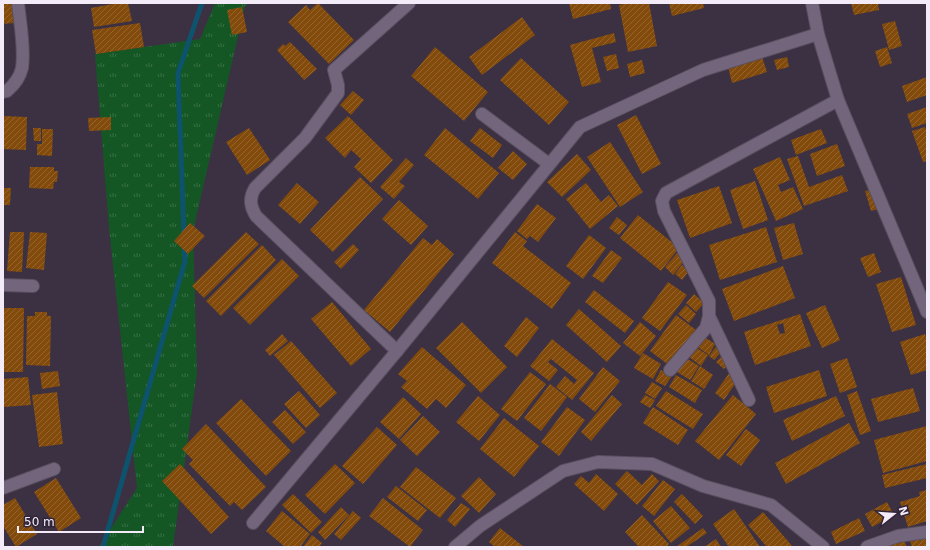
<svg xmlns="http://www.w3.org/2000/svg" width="930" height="550" font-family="'DejaVu Sans',sans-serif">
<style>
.grass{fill:url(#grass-tufts)}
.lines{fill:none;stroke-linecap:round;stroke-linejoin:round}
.stream{stroke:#0e536d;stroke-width:5}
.building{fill:url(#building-hatch);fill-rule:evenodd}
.street-casing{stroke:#594f60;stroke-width:14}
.secondary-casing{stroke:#594f60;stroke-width:14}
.street{stroke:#73667c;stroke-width:12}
.secondary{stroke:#73667c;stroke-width:12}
</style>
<defs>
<pattern id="grass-tufts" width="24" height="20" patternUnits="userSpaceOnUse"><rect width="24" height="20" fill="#145725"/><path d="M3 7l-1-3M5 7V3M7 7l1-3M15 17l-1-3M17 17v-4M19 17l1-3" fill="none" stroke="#376f45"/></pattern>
<pattern id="building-hatch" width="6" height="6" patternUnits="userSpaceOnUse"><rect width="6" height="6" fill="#824b0b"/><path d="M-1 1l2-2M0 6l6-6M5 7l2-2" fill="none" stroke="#94652f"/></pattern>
</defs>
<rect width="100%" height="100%" fill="#3c3043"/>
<!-- grass -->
<path class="grass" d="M215,3h34l-4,3 -52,225 4,142 -24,174h-74l38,-59 -28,-260 -14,-174 105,-15z"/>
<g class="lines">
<!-- stream -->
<g class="stream">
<path d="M184,235l-6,-162 24,-70"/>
<path d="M103,547l82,-286 -1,-16"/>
</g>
</g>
<!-- building -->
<g class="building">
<path d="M3,3h9l2,20 -11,1z"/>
<path d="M118,3h10l4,18 -38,6 -3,-19z"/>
<path d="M318,3l36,37 -25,24 -41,-42 18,-17 4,5z"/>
<path d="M569,3h41l1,6 -38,10z"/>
<path d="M627,3h22l8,43 -29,6 -9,-47z"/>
<path d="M669,3h34l1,5 -32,8z"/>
<path d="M851,3h27l1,7 -25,5z"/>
<path d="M242,7l5,25 -15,3 -5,-25z"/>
<path d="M522,17l13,18 -53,40 -13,-18z"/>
<path d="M895,21l7,25 -13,4 -7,-26z"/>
<path d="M140,23l4,24 -48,7 -4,-24z"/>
<path d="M614,33l2,9 -24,6 9,34 -19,5 -12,-42z"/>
<path d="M290,42l27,27 -13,11 -27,-30 6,-6 2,2z"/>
<path d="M435,47l53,45 -24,29 -53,-45z"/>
<path d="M887,47l5,16 -12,4 -5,-16z"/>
<path d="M616,54l3,14 -12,3 -4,-14z"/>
<path d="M762,57l5,15 -35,11 -4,-16z"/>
<path d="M787,57l2,10 -12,3 -3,-10z"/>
<path d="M521,58l48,44 -20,23 -49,-45z"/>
<path d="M642,60l3,13 -15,4 -3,-13z"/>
<path d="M927,77v18l-20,7 -5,-16z"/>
<path d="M353,91l11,9 -13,15 -11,-10z"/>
<path d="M927,107v16l-15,5 -5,-14z"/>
<path d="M636,115l25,49 -19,10 -25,-49z"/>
<path d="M3,116l24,1 -1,33 -23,-1z"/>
<path d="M348,116l45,44 -22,23 -17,-16 7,-8 -10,-9 -6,8 -20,-20z"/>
<path d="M111,117v13l-22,1 -1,-13z"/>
<path d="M925,127l2,6v28l-4,1 -11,-31z"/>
<path d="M33,128h8v13h-7z"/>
<path d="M249,128l21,32 -23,15 -21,-33z"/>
<path d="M445,128l54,45 -21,26 -54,-44z"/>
<path d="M480,128l22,17 -9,13 -23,-17z"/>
<path d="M42,129h11l-1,27 -15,-1v-11h5z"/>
<path d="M821,129l6,14 -31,12 -5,-15z"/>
<path d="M610,142l33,50 -23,15 -33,-50z"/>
<path d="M837,144l8,22 -28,10 -7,-22z"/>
<path d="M513,151l14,13 -14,16 -15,-12z"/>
<path d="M577,154l14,16 -29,27 -15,-15z"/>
<path d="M798,156l11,31 33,-12 6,16 -44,15 -17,-47z"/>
<path d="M780,157l10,23 -12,5 3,7 12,-5 10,22 -27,12 -23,-52z"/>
<path d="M406,158l8,7 -15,17 6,4 -11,13 -14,-12z"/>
<path d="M30,167h24v4h4l-1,11h-3l-1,7 -24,-1z"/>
<path d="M360,177l23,22 -50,53 -23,-22z"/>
<path d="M755,181l13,39 -25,9 -13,-39z"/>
<path d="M297,183l22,19 -19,22 -22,-19z"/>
<path d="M586,183l15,19 8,-7 9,11 -28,23 -24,-30z"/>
<path d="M719,186l13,37 -42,15 -13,-38z"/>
<path d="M3,188h8l-1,17h-7z"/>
<path d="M873,189l6,20 -8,2 -6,-20z"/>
<path d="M399,200l29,26 -17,19 -29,-26z"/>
<path d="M537,204l19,14 -18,24 -8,-6 -3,3 -10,-8z"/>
<path d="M638,215l41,33 -18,23 -41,-33z"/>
<path d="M617,217l10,8 -8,10 -10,-7z"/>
<path d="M190,223l15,13 -17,18 -14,-13z"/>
<path d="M794,223l9,31 -20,6 -9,-32z"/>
<path d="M766,227l11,35 -57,18 -11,-35z"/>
<path d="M10,232h14l-2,40 -15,-1z"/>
<path d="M30,232l17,1 -3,37 -18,-2z"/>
<path d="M246,232l13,12 -55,54 -12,-12z"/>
<path d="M515,232l12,9 -4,5 48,37 -19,26 -60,-46z"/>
<path d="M589,235l17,13 -23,31 -17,-13z"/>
<path d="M423,238l9,7 5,-6 17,15 -64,78 -26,-22z"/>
<path d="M353,244l6,6 -18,19 -7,-7z"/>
<path d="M262,245l14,15 -55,56 -15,-15z"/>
<path d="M611,250l11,8 -19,25 -11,-7z"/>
<path d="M678,252l8,7 -13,16 -8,-8z"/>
<path d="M874,253l7,19 -13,5 -8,-19z"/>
<path d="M282,259l17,17 -49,49 -17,-17z"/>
<path d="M682,265l7,6 -7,9 -7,-6z"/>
<path d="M783,266l12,32 -61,23 -12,-32z"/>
<path d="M901,277l15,48 -24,7 -16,-48z"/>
<path d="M668,282l19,13 -27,36 -18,-13z"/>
<path d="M594,290l40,31 -9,12 -40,-31z"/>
<path d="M694,294l10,9 -8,9 -10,-9z"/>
<path d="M332,302l39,47 -20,17 -40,-47z"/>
<path d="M686,305l10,9 -7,9 -11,-9z"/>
<path d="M825,305l15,35 -18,8 -16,-35z"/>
<path d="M3,308h21l-1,64h-20z"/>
<path d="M579,309l42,37 -14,16 -41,-37z"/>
<path d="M35,312h12v4h4l-1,50 -24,-1 1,-49h8z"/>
<path d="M800,314l11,32 -56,19 -11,-33zM783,323l2,10 -5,1 -3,-9z"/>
<path d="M676,315l20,15 -26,36 -20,-15z"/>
<path d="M526,317l13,11 -22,29 -13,-11z"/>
<path d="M462,322l45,45 -26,26 -45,-45z"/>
<path d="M640,322l16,14 -16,20 -17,-13z"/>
<path d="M282,334l6,7 -18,15 -5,-6z"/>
<path d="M925,334l2,7v29l-16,5 -11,-33z"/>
<path d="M703,336l12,8 -6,11 -13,-9z"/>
<path d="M552,339l42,34 -22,27 -16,-13 9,-11 9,8 3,-4 -26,-21 -3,3 10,8 -9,11 -19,-15z"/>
<path d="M291,341l46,52 -17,15 -46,-53z"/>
<path d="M718,344l6,5 -10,11 -5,-4z"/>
<path d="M422,347l44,38 -20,23 -10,-9 -9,10 -26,-22 6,-6 -9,-7z"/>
<path d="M695,347l13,8 -7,11 -12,-9z"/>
<path d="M643,353l18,11 -8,15 -19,-11z"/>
<path d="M723,355l7,6 -6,8 -8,-7z"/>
<path d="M686,358l13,8 -9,14 -13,-8z"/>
<path d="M847,358l10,29 -17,6 -10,-29z"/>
<path d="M700,366l13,9 -9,14 -13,-8z"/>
<path d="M603,367l17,14 -25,31 -16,-13z"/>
<path d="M661,370l11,6 -7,10 -10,-5z"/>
<path d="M819,370l8,26 -53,17 -8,-26z"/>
<path d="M58,371l2,15 -18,3 -2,-16z"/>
<path d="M530,372l16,12 -29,37 -16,-12z"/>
<path d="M730,372l9,6 -15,22 -9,-7z"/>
<path d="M676,375l26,15 -7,13 -26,-16z"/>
<path d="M28,377l3,28 -28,2v-28z"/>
<path d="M652,382l10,6 -7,11 -10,-6z"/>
<path d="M550,384l17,13 -26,34 -17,-13z"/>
<path d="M913,388l7,23 -42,11 -7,-23z"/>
<path d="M299,391l21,24 -14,13 -22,-24z"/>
<path d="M666,391l37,23 -10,15 -37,-23z"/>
<path d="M857,391l14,40 -11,4 -13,-40z"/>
<path d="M57,392l6,52 -24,3 -7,-52z"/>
<path d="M612,395l10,9 -31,37 -10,-9z"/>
<path d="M645,395l10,5 -5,8 -10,-6z"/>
<path d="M733,395l23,19 -37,46 -24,-19z"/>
<path d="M478,396l22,19 -21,26 -23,-19z"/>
<path d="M836,396l9,20 -53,25 -9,-21z"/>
<path d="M403,397l18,17 -22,25 -19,-17z"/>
<path d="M241,399l50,52 -25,25 -50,-53z"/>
<path d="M567,407l18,13 -26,36 -18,-14z"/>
<path d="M653,407l35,23 -10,15 -35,-22z"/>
<path d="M285,410l21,22 -13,12 -21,-22z"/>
<path d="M423,416l17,16 -23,24 -17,-16z"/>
<path d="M504,418l35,28 -25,31 -34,-28z"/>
<path d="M849,423l11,20 -74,41 -11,-21z"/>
<path d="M206,424l60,63 -24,23 -8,-8 -4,4 -41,-42 4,-4 -11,-11z"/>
<path d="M927,426v35l-44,12 -9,-33z"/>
<path d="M377,427l20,18 -34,39 -21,-18z"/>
<path d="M746,429l14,11 -19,26 -15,-11z"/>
<path d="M180,464l49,53 -18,17 -49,-53z"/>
<path d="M335,464l20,19 -30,31 -20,-19z"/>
<path d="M927,464v14l-42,10 -3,-13z"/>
<path d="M416,467l40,31 -16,20 -40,-31z"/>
<path d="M627,471l15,14 10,-11 7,7 -22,24 -22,-21z"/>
<path d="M596,474l22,20 -14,17 -30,-27 7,-8 8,7z"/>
<path d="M479,477l17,17 -17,19 -18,-17z"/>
<path d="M56,478l25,40 -22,14 -25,-40z"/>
<path d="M663,480l12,9 -21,27 -12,-10z"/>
<path d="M396,486l31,24 -9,11 -31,-24z"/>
<path d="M927,490v31l-19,6 -8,-25 20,-6 -1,-4z"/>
<path d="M293,494l29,28 -11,11 -29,-28z"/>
<path d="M682,494l21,22 -8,8 -21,-22z"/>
<path d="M15,498l22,36 -21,13 -13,-21v-21z"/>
<path d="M383,498l40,32 -13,17 -41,-31z"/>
<path d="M887,502l7,13 -22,12 -7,-13z"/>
<path d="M461,503l9,6 -15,18 -8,-7z"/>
<path d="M671,506l19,22 -19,15 -18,-22z"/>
<path d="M341,507l8,8 -24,25 -7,-8z"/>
<path d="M734,509l26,38h-31l-16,-23z"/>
<path d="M282,511l28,23 -10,13h-15l-19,-16z"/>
<path d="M353,511l8,7 -20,22 -7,-6z"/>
<path d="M763,512l30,35h-26l-19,-22z"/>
<path d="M642,515l27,29 -3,3h-27l-14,-15z"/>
<path d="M859,518l6,13 -29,13 -5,-12z"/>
<path d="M500,528l24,19h-29l-6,-5z"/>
<path d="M703,528l4,5 -21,14h-10z"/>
<path d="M312,535l10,8 -3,4h-16z"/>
<path d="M927,536v11h-15l-2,-6z"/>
<path d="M716,539l5,8h-17z"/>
<path d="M904,540l3,7h-20z"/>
</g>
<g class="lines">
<!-- street casing -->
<g class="street-casing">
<g id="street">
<path d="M3,92l4,-1c7,-6 13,-14 15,-23 3,-19 -2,-46 -4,-65"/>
<path d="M482,114l67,50"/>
<path d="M3,285l30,1"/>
<path d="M709,316l40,84"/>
<path d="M397,351l-141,-135c-6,-10 -7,-18 -1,-28l50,-50 33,-45v-8l-4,-15 75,-67"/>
<path d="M670,370l36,-42 3,-12v-15l-45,-90 -2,-10 4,-8 172,-93"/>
<path d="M3,488l51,-19"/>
<path d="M253,523l144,-172 183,-224 123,-57 115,-36"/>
<path d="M455,547l25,-21 83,-55 35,-9 54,2 51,22 68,19 52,42"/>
<path d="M867,547l31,-11 29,-4"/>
</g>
</g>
<!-- secondary casing -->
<g class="secondary-casing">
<path id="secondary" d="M812,3l6,31 20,66 89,212"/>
</g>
<!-- street -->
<use href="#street" class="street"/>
<!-- secondary -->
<use href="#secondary" class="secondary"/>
</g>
<!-- border -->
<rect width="930" height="550" fill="none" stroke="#f3ebf8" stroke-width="8"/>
<!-- north arrow -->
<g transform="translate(894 514) rotate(73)" stroke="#312639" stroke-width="3" paint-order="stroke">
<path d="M0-3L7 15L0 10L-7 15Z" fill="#f3ebf8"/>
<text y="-6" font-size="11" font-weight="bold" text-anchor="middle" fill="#f3ebf8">N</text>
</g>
<!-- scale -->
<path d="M18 526v6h125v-6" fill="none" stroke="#f3ebf8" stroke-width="2"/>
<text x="24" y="526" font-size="12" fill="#f3ebf8" stroke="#312639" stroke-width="3" paint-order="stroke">50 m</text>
</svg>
